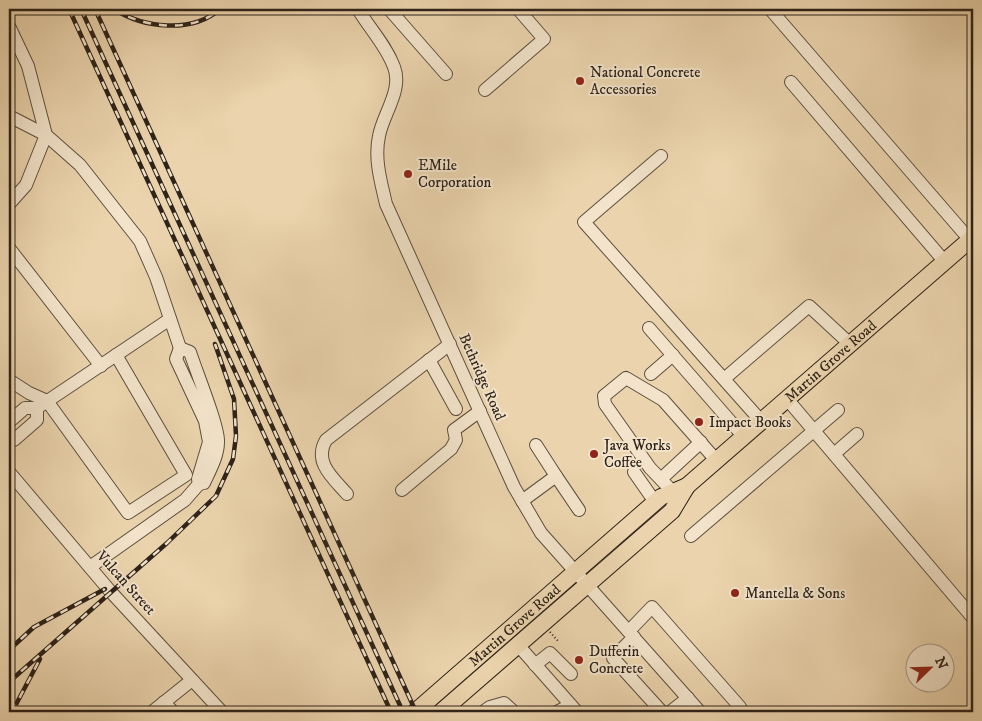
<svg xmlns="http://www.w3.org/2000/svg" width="982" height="721" font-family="'IM FELL DW Pica',serif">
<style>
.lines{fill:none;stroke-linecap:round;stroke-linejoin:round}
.minor-casing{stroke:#5d4f3f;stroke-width:14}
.major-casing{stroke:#2e231a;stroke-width:18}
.path{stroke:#2e231a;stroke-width:2;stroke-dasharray:1 2.5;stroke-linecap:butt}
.minor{stroke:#f2e3ca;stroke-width:12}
.major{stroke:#ebd4ad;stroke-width:16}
.rail-casing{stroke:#2e231a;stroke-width:4.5}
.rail{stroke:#f2e3ca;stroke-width:2.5;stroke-dasharray:8;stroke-linecap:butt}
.poi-dot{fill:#8f2418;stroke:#f2e3ca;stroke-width:2}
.labels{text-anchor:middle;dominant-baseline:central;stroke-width:4;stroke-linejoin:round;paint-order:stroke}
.poi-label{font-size:15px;fill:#2e231a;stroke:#f2e3ca;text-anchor:start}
.street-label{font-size:15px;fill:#2e231a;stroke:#f2e3ca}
</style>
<rect width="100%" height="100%" fill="#ebd4ad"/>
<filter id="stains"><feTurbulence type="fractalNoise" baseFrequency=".004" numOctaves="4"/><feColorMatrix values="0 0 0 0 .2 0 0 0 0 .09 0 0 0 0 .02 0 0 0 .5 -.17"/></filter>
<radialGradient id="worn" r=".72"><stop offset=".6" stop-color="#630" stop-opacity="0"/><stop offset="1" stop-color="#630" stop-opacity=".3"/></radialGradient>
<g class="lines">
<!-- minor casing -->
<g class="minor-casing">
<g id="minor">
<path d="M358,9c11,19 28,36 36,58 9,23 -11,47 -15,69 -5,23 2,46 7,68l128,283 27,46 159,179"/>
<path d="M389,9l57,65"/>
<path d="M770,9l200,231"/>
<path d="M9,26l19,40 18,69 -20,50 -17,19"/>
<path d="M791,82l154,180"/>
<path d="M485,90l59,-51 -26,-30"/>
<path d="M9,116l37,19 34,30 60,76 16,36 24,71"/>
<path d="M661,156l-77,66 177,199"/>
<path d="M9,248l92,118"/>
<path d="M649,328l95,109"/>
<path d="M180,348l10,4c6,19 29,75 28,90 0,14 -8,28 -14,41l-5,1 -1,-5 11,-37 -4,-21 -29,-62z"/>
<path d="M429,360l27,49"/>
<path d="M651,374l22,-19"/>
<path d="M724,379l85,-73 41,38"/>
<path d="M9,380l20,13 18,8 81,112 58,-38 -70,-120"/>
<path d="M787,399l186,219"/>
<path d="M37,408l133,-89"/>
<path d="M9,422l16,-14h12v12l-23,20h-5"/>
<path d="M536,445l20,31"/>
<path d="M834,454l23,-20"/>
<path d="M9,472l101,119 112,121"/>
<path d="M634,472l21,30"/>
<path d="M661,479l40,-37"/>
<path d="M402,490l49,-41 5,-9 -2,-10 26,-19"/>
<path d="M673,492l-23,-24 -45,-64 -1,-8 22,-18 37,22 53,60"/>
<path d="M347,494c-14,-16 -34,-32 -21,-54l124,-96"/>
<path d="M522,501l34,-25 23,34"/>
<path d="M691,536l147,-126"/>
<path d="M90,567l95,-67 14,-16"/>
<path d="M629,631l23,-24 88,100 -5,5"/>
<path d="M634,637l-21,21 49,54"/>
<path d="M518,645l59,67"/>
<path d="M535,665l15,-12 21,21"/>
<path d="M164,702l9,10"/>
<path d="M152,712l40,-32"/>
<path d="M483,712l7,-5 14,-4 10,9"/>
<path d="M557,712l13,-7"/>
<path d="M670,712l18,-14"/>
</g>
</g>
<!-- major casing -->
<g class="major-casing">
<g id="major">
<path id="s1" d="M415,712l246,-215 26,-11 286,-249"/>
<path d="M441,712l231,-201 15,-25"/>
</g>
</g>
<!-- path -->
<path class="path" d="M550,632l8,9"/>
<!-- minor -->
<use href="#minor" class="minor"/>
<!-- major -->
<use href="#major" class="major"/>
<!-- rail casing -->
<g class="rail-casing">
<g id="rail">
<path d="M69,9l322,703"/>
<path d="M81,9l322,703"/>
<path d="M95,9l321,703"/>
<path d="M114,9c29,19 78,25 106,0"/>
<path d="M9,650l25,-23 71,-38"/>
<path d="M9,682l158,-139 49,-47 17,-37 3,-23 -2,-37 -19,-55"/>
<path d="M12,712l28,-53"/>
</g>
</g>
<!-- rail -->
<use href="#rail" class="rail"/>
</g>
<!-- markers -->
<g class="poi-dot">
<circle cx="580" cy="81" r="5"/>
<circle cx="408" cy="174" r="5"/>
<circle cx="699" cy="422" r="5"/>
<circle cx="594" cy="454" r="5"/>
<circle cx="735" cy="593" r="5"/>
<circle cx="579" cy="660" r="5"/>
</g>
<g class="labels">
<!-- poi labels -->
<g class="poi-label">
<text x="590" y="72">National Concrete<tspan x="590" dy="17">Accessories</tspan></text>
<text x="418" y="165">EMile<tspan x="418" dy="17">Corporation</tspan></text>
<text x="709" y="422">Impact Books</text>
<text x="604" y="445">Java Works<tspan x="604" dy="17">Coffee</tspan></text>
<text x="745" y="593">Mantella &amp; Sons</text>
<text x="589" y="651">Dufferin<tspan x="589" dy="17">Concrete</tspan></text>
</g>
<!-- street labels -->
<g class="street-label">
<text stroke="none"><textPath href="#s1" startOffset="545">Martin Grove Road</textPath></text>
<text transform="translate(482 377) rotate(66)">Bethridge Road</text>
<text transform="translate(126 583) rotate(48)">Vulcan Street</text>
<text stroke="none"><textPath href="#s1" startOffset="132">Martin Grove Road</textPath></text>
</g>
</g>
<!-- margin -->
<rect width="982" height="721" fill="none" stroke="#ebd4ad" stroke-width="30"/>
<rect x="10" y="10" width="962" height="701" fill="none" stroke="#2e231a" stroke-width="2.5"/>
<rect x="15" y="15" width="952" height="691" fill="none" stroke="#2e231a"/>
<!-- north arrow -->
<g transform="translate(930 668) rotate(67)"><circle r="24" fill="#f2e3ca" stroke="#a49684"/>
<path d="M0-4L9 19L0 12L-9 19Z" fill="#8f2418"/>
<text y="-8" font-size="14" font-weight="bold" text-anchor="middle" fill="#2e231a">N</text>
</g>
<rect width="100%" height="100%" filter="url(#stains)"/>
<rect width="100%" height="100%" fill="url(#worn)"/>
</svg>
